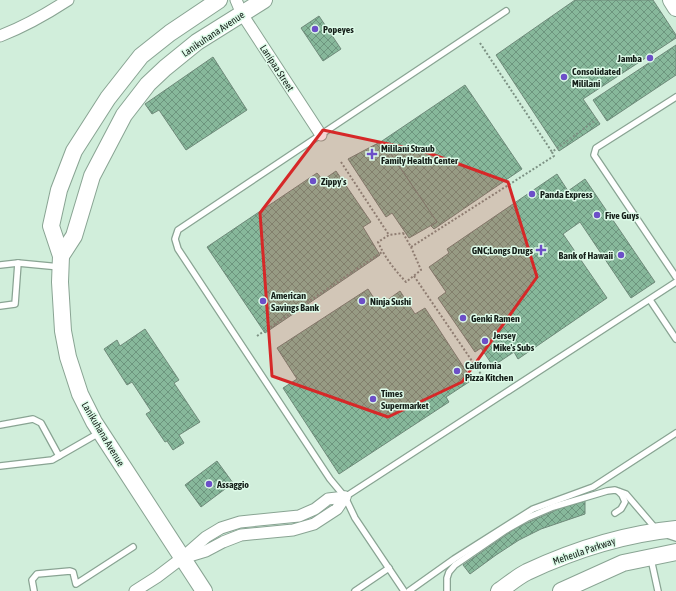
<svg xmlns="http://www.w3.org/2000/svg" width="676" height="591" font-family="'Asap Condensed',sans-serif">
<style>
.building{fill:url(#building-cross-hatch);stroke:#6f8a7a}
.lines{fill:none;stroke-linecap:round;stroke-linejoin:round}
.lane-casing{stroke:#89a493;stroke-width:8}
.street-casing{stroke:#89a493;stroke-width:13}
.secondary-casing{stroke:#89a493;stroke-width:18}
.path{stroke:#7d9284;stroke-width:2;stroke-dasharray:2 2;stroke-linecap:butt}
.lane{stroke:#fff;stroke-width:5.5}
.street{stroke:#fff;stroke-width:11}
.secondary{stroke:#fff;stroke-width:16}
.marked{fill:#d62828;fill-opacity:0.2;stroke:#d62828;stroke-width:3;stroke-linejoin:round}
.poi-dot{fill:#6c4fc8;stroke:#defbe9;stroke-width:1.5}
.labels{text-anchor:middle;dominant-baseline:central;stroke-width:3;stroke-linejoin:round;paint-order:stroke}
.poi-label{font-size:10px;font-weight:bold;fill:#151f19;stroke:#defbe9;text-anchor:start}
.street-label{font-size:10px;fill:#151f19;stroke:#defbe9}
</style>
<defs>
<pattern id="building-cross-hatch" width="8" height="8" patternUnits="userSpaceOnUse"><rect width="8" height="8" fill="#87b89b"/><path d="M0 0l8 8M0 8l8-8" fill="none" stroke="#6d957e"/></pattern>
</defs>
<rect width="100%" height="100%" fill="#d1eedb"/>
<!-- building -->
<g class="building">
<path d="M575,0h78l23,35v3l-93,61 17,25 -41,27 -63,-96z"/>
<path d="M319,16l22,33 -18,12 -22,-33z"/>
<path d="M676,45v30l-69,46 -14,-21z"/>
<path d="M213,57l34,53 -61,40 -27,-40 -7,4 -7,-10z"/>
<path d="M465,85l57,84 -88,60 -3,-3 6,-4 -55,-81z"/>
<path d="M382,141l55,81 -28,16 -17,-25 -6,4 -38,-58z"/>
<path d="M336,171l35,51 -8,5 17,28 -115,78 -58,-86 110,-74 6,7z"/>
<path d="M557,174l11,17 17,-12 70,103 -24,16 -51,-76 -17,12 44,64 -89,61 -4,-7 -21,14 -12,-18 -6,4 -37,-54 8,-6 -17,-25 20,-14 -2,-4z"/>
<path d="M368,289l11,17 21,-15 15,23 10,-6 47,72 -26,17 3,5 -110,72 -56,-86 14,-9 -20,-31z"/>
<path d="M145,329l34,51 -5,3 26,39 -21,13 5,8 -11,7 -6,-9 -2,1 -19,-28 5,-3 -19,-29 -5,3 -23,-36 13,-9 3,6z"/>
<path d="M217,461l16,22 -32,24 -16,-22z"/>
<path d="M585,501v13l-44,15 -22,11 -23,15 -26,19 -7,-9 53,-37 47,-21z"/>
</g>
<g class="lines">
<!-- lane casing -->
<g class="lane-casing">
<g id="lane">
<path d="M676,97l-80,51 -2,7 82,122"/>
<path d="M0,265l18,-2 42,4"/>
<path d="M650,300l26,39"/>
<path d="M0,306l15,-2 3,-41"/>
<path d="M0,425l33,-6 8,4 18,33"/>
<path d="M0,466l52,-6 47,-27"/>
<path d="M345,497l331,-215"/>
<path d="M615,513l6,-4 4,-7 -3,-7 -3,-3"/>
<path d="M667,535l9,3"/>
<path d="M651,559l7,32"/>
<path d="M34,591l-2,-11 5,-6 33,-3 3,1 3,12 57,-37"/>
<path d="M355,591l34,-23"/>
<path d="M404,591l-49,-73 -10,-21 -15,-18 -152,-230 -3,-10 3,-9 328,-219"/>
<path d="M409,591l45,-32 79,-50 60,-22 83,-54"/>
<path d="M447,591v-13l2,-6 6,-7 51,-35 21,-12 26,-11 54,-16 8,-1 11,4 30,35"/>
</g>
</g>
<!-- street casing -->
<g class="street-casing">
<g id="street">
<path d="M236,0l6,14 79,121"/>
<path d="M0,36c26,-10 45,-21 68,-36"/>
<path d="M186,557l20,-6 17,-9 18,-7 52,-5 21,-6 23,-15 8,-12"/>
<path d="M135,591l22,-14 25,-19 24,-21 15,-9 19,-6 59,-6 16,-7 13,-10 17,-2"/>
</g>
</g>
<!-- secondary casing -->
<g class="secondary-casing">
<g id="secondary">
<path d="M671,0l5,8"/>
<path d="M61,256l13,-20 18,-60 32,-61 24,-31 17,-16 32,-26 67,-42"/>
<path d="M204,591l-110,-169 -14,-28 -12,-37 -5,-26 -3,-49 1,-26 -10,-30 8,-36 15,-39 34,-53 33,-42 29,-23 49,-33"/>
<path d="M499,591c9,-6 18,-14 28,-19 47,-22 97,-38 149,-43"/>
<path d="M561,591l62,-28 53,-11"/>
</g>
</g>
<!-- path -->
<g class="path">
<path d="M480,43l72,109"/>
<path d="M341,162l48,73"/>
<path d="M403,233l8,14 10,23 -15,12c-12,-13 -21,-24 -28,-40l11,-7z"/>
<path d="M411,247l143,-91 -2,-4 45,-33"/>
<path d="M414,276l71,104"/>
<path d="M257,336l125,-84"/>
</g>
<!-- lane -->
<use href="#lane" class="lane"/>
<!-- street -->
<use href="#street" class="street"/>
<!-- secondary -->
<use href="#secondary" class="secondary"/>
</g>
<!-- marked area -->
<path class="marked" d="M323,130l103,22 82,30 29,95 -75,105 -74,35 -116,-41 -12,-163z"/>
<!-- markers -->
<g class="poi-dot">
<circle cx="315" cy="29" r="4"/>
<circle cx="650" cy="58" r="4"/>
<circle cx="564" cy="77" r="4"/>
<path d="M370 148h4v4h4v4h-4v4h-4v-4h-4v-4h4z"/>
<circle cx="313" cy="181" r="4"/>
<circle cx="532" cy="194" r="4"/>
<circle cx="597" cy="215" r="4"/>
<path d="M539 244h4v4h4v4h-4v4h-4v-4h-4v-4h4z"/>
<circle cx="621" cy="255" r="4"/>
<circle cx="263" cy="301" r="4"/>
<circle cx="362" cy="301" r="4"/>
<circle cx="463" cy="318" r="4"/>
<circle cx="485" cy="341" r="4"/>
<circle cx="457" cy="371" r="4"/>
<circle cx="373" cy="399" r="4"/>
<circle cx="209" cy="484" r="4"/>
</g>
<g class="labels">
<!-- poi labels -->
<g class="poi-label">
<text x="323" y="29">Popeyes</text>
<text x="642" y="58" text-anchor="end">Jamba</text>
<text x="572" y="71">Consolidated<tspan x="572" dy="12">Mililani</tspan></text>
<text x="381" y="148">Mililani Straub<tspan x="381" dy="12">Family Health Center</tspan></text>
<text x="321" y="181">Zippy's</text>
<text x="540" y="194">Panda Express</text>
<text x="605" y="215">Five Guys</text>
<text x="533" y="250" text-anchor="end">GNC;Longs Drugs</text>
<text x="613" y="255" text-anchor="end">Bank of Hawaii</text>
<text x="271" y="295">American<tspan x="271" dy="12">Savings Bank</tspan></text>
<text x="370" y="301">Ninja Sushi</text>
<text x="471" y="318">Genki Ramen</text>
<text x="493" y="335">Jersey<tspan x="493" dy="12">Mike's Subs</tspan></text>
<text x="465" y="365">California<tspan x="465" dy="12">Pizza Kitchen</tspan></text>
<text x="381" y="393">Times<tspan x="381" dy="12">Supermarket</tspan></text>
<text x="217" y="484">Assaggio</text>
</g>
<!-- street labels -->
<g class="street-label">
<text transform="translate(213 34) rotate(-34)">Lanikuhana Avenue</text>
<text transform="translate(277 68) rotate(57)">Lanipaa Street</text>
<text transform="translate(103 434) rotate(59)">Lanikuhana Avenue</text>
<text transform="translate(584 551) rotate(-19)">Meheula Parkway</text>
</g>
</g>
</svg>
